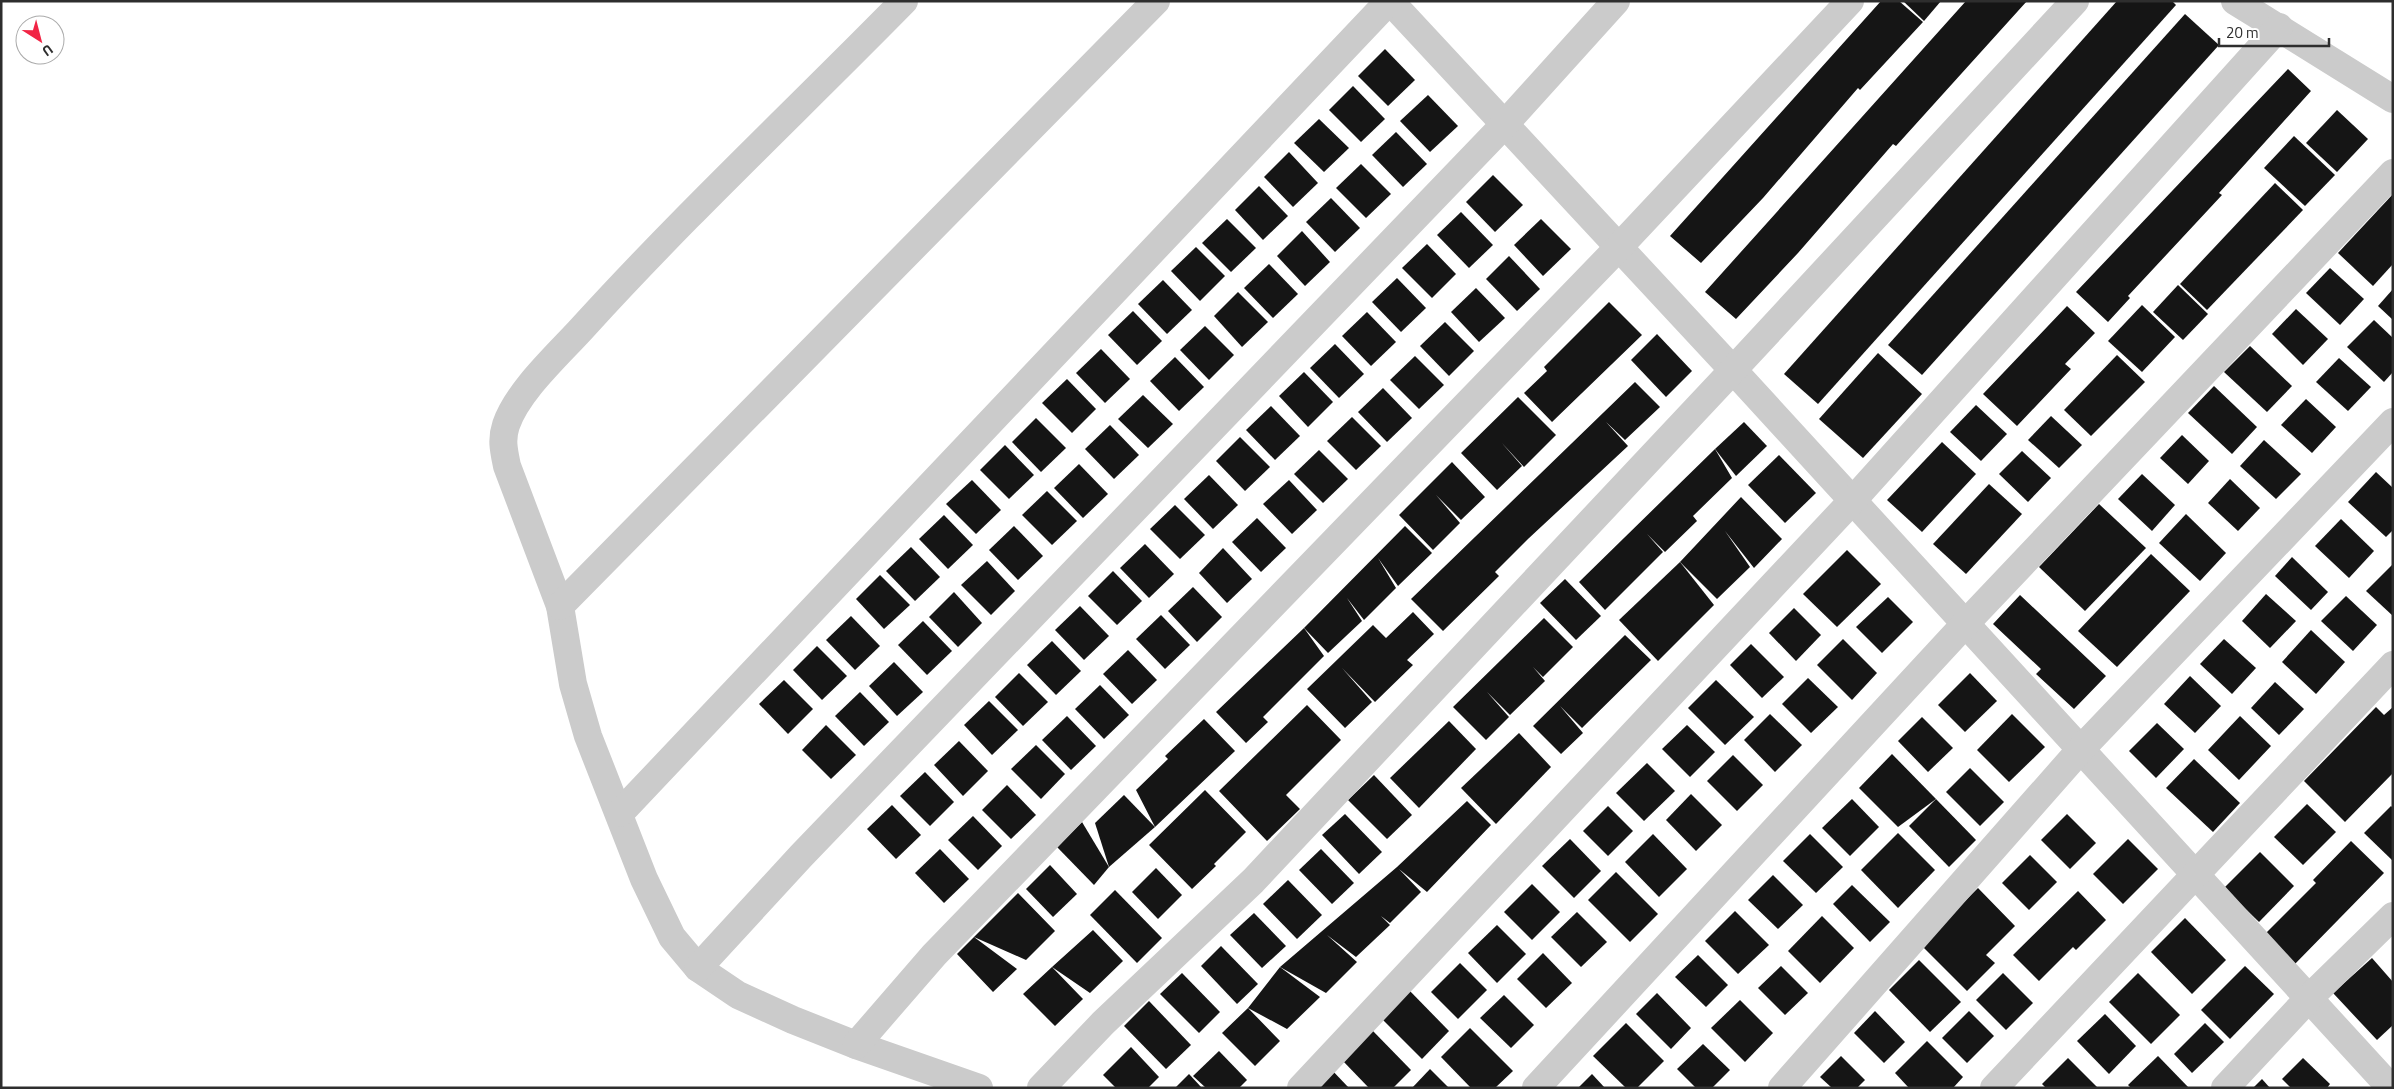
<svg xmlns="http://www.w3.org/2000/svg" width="2394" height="1089" font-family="'Titillium Web',sans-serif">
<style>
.building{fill:#151515}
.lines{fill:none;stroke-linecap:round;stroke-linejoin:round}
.minor{stroke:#cbcbcb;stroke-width:28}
</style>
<rect width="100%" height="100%" fill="#fff"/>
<!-- building -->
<g class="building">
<path d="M1881,1h18l24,21 -63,68 -2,-2 -95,110 -62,65 -31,-27z"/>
<path d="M1903,1h38l-17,20z"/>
<path d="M1966,1h61l-131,145 -3,-2 -95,109 -62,66 -31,-27z"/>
<path d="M2117,1h55l4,4 -358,399 -34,-30z"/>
<path d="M2185,14l34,31 -297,330 -34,-30z"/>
<path d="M1385,49l30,31 -27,26 -30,-30z"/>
<path d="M2288,69l23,22 -92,102 3,2 -94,101 2,2 -22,24 -32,-30z"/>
<path d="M1353,86l32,33 -24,23 -32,-32z"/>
<path d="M1428,95l30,31 -28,26 -30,-31z"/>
<path d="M2337,110l31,29 -31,33 -31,-29z"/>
<path d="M1319,119l30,29 -25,24 -30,-29z"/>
<path d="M1396,132l31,32 -24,23 -31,-32z"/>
<path d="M2294,136l41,39 -30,31 -41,-38z"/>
<path d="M1289,152l29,31 -25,24 -29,-30z"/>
<path d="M1361,164l30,30 -25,24 -30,-30z"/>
<path d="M1493,175l30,30 -28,27 -29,-30z"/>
<path d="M2275,183l28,27 -96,100 -27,-26z"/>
<path d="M1259,186l29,30 -25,24 -28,-30z"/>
<path d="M2393,194v70l-20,22 -35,-33z"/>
<path d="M1331,198l29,30 -25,24 -29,-30z"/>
<path d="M1461,212l32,33 -24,23 -32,-33z"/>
<path d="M1227,219l29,29 -25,24 -29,-29z"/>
<path d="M1541,219l30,30 -28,27 -29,-31z"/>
<path d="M1302,231l28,31 -25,24 -28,-30z"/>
<path d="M1427,244l29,30 -24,24 -30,-30z"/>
<path d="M1196,247l29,29 -25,25 -29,-30z"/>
<path d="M1509,256l31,33 -23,22 -31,-32z"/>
<path d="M1269,264l29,30 -25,24 -29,-30z"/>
<path d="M2330,268l34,31 -24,26 -34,-32z"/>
<path d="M1397,278l29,30 -25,24 -29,-30z"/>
<path d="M1163,280l29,30 -25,24 -29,-30z"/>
<path d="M2178,285l30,29 -25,26 -30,-28z"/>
<path d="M1476,288l29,30 -26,24 -28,-30z"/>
<path d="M2393,289v31l-15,-14z"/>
<path d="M1238,292l30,30 -26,25 -28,-31z"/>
<path d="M1609,302l33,33 -90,87 -28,-29 23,-22 -3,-4z"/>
<path d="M2142,305l33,32 -33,35 -34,-31z"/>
<path d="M2067,306l28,27 -30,31 6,5 -54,57 -34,-32z"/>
<path d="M2296,309l32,30 -25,26 -31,-31z"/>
<path d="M1133,311l29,30 -25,24 -29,-30z"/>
<path d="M1367,312l29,30 -25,24 -29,-30z"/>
<path d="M2374,320l19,18v34l-9,10 -37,-35z"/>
<path d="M1445,322l29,29 -25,25 -29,-30z"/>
<path d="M1205,326l29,29 -25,25 -29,-30z"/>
<path d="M1657,334l35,37 -26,26 -35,-37z"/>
<path d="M1335,344l29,30 -25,24 -29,-30z"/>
<path d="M2250,346l42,40 -25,26 -43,-40z"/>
<path d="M1101,349l29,30 -25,24 -29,-30z"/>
<path d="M1878,353l44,41 -59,64 -44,-39z"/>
<path d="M2117,355l28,27 -54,54 -27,-26z"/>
<path d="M1415,356l29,29 -25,24 -29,-29z"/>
<path d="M1175,357l29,30 -25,24 -29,-30z"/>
<path d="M2339,358l32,29 -23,24 -32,-29z"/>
<path d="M1304,372l29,30 -25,25 -29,-31z"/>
<path d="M1067,379l29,30 -24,24 -30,-30z"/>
<path d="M1635,382l25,25 -35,33 -19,-18 22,24 -100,93 -33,33 4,4 -56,55 -32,-32z"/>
<path d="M2214,386l43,41 -25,27 -44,-41z"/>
<path d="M1383,388l29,30 -25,24 -29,-30z"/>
<path d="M1143,395l30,29 -25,24 -30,-29z"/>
<path d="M1518,397l38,38 -32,32 -23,-25 21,24 -25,24 -36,-37z"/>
<path d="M2306,399l30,28 -24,26 -31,-28z"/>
<path d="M1976,405l31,29 -26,27 -31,-29z"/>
<path d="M1271,406l29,30 -25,24 -29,-30z"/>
<path d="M2051,416l31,29 -23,23 -31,-28z"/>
<path d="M1352,417l29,29 -25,24 -29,-29z"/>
<path d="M1036,418l30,30 -25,24 -29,-30z"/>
<path d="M1744,422l23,24 -31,30 -21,-27z"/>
<path d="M1110,425l29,30 -25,24 -29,-30z"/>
<path d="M2182,435l27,26 -21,23 -28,-26z"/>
<path d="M1240,437l30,30 -25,24 -29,-30z"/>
<path d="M2264,440l37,34 -25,25 -36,-33z"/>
<path d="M1942,442l34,32 -54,58 -35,-32z"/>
<path d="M1005,445l29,30 -25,24 -29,-29z"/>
<path d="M1715,449l17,29 -39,38 4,5 -32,31 -18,-18 16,18 -58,58 -26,-28z"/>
<path d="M1319,450l29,29 -25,24 -29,-29z"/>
<path d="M2022,451l29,27 -23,24 -29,-28z"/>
<path d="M1779,455l37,38 -31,30 -37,-38z"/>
<path d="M1452,462l33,35 -24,23 -25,-25 24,28 -27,27 -34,-35z"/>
<path d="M1079,464l29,30 -25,24 -29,-30z"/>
<path d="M2376,472l17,16v42l-7,7 -38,-35z"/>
<path d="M2142,474l33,31 -23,26 -34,-32z"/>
<path d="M1209,475l29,30 -25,24 -29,-30z"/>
<path d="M2230,479l30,29 -22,23 -30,-28z"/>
<path d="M972,480l29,30 -25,24 -30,-30z"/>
<path d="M1289,480l28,30 -25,24 -29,-30z"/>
<path d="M1989,484l33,30 -56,60 -33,-30z"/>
<path d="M1047,491l30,30 -25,24 -30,-30z"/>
<path d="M1741,497l41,42 -28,29 -29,-37 25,36 -33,32 -37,-37z"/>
<path d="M2099,504l47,44 -61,63 -46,-44z"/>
<path d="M1175,505l30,30 -25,24 -30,-30z"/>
<path d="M2186,514l40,39 -26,28 -41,-38z"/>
<path d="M944,515l29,30 -25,24 -29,-30z"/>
<path d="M1257,518l29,30 -25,24 -29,-30z"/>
<path d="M2341,519l33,32 -25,27 -34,-32z"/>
<path d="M1014,526l29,30 -25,24 -29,-30z"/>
<path d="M1405,526l27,27 -34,33 -20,-28 18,30 -32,32 -17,-22 15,23 -34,32 -24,-25z"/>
<path d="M1145,544l29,30 -25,24 -29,-30z"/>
<path d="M911,547l29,30 -25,24 -29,-30z"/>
<path d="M1223,548l29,31 -25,24 -28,-30z"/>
<path d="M1847,550l34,34 -44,43 -34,-33z"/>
<path d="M2151,554l39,37 -73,76 -39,-36z"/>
<path d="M2292,557l36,35 -17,18 -36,-34z"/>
<path d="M987,561l28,30 -24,24 -30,-30z"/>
<path d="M1680,562l34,43 -56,56 -39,-41z"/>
<path d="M2393,564v52l-27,-25z"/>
<path d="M1113,571l29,30 -25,24 -29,-29z"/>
<path d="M880,575l30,30 -26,24 -28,-30z"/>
<path d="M1565,579l36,37 -25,24 -36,-37z"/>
<path d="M1193,587l29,30 -25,25 -29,-31z"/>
<path d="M954,592l28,31 -24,24 -29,-30z"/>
<path d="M2266,594l30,27 -26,27 -28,-27z"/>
<path d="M2020,595l86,81 -32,33 -38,-35 5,-5 -48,-45z"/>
<path d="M2346,596l31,29 -24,26 -32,-30z"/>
<path d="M1888,597l25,25 -31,31 -26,-26z"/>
<path d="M1080,606l29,30 -25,24 -29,-30z"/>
<path d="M1794,608l27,27 -25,26 -27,-28z"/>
<path d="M1413,612l21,22 -27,26 6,5 -38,37 -33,-34 30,34 -27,26 -38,-39 66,-64 13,13z"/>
<path d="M1161,615l29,30 -25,24 -29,-30z"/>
<path d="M851,616l29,30 -25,24 -29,-30z"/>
<path d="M1544,618l29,29 -30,30 -10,-10 12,14 -35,34 -23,-23 22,25 -23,23 -33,-33z"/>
<path d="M923,621l29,30 -25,24 -29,-30z"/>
<path d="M1304,628l20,28 -61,61 5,5 -22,21 -30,-31z"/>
<path d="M2311,630l34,32 -29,32 -34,-32z"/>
<path d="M1625,635l26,25 -69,68 -22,-22 23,27 -22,21 -28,-28z"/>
<path d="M1843,639l34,34 -25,27 -35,-35z"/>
<path d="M2224,639l32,29 -24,26 -32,-30z"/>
<path d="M1052,641l29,30 -25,24 -29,-30z"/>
<path d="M1751,644l33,33 -22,21 -32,-33z"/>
<path d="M817,646l30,30 -25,24 -29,-30z"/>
<path d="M1128,650l29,30 -25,24 -29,-30z"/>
<path d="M894,662l29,30 -26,24 -28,-30z"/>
<path d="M1019,673l29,29 -25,24 -28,-29z"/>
<path d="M1970,673l27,28 -32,31 -27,-27z"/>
<path d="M2190,676l31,30 -26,27 -31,-29z"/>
<path d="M1808,678l30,29 -27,26 -29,-29z"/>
<path d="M784,680l29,29 -25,25 -29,-30z"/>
<path d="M1716,680l38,37 -29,28 -37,-37z"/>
<path d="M2275,682l29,27 -25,26 -28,-27z"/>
<path d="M1100,685l29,30 -25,24 -29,-30z"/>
<path d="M860,692l29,30 -25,24 -29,-30z"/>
<path d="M989,701l29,29 -26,25 -28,-30z"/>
<path d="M1307,705l34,35 -55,55 14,14 -33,32 -48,-50z"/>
<path d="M2376,707l8,8 9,-8v66l-48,49 -41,-41z"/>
<path d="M1770,714l32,31 -27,27 -31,-32z"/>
<path d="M2012,714l33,33 -36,35 -32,-32z"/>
<path d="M1067,716l29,30 -25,24 -29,-30z"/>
<path d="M2240,716l31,30 -32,34 -31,-30z"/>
<path d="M1922,717l31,31 -25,24 -30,-31z"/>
<path d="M1204,719l31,32 -80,76 -19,-37 32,-31 -3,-3z"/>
<path d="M1449,721l27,28 -57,59 -29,-30z"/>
<path d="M2157,723l27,26 -28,29 -27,-27z"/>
<path d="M826,725l30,30 -25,24 -29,-29z"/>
<path d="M1687,725l28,27 -25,25 -28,-28z"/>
<path d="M1519,733l32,34 -55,57 -35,-36z"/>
<path d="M959,741l29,30 -25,25 -29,-31z"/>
<path d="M1036,745l29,29 -24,25 -30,-30z"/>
<path d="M1892,754l44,45 -38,28 -39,-39z"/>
<path d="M1733,755l30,30 -26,26 -30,-30z"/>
<path d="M2194,759l46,44 -27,29 -47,-44z"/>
<path d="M1647,763l28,28 -31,30 -28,-28z"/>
<path d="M1970,768l34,34 -24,24 -34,-34z"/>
<path d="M925,772l29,30 -24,24 -30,-30z"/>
<path d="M1374,775l38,40 -25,24 -39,-39z"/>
<path d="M1007,785l29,30 -25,24 -29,-29z"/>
<path d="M1205,790l41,42 -32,32 2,2 -24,23 -43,-44z"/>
<path d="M1691,794l31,31 -26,26 -30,-31z"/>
<path d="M1124,795l31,32 -46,40 -14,-44z"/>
<path d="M1852,799l27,28 -29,29 -28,-28z"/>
<path d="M1936,799l40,41 -27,27 -40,-41z"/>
<path d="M1467,801l24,24 -64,67 -28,-23 22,23 -31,31 -9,-7 9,9 -34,32 -29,-22 30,27 -31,31 -46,-26 117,-100z"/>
<path d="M2307,804l29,28 -33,33 -29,-28z"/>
<path d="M892,805l29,30 -25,24 -29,-30z"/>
<path d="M1608,806l25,25 -25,25 -25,-25z"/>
<path d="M2391,806l2,2v53l-29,-28z"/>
<path d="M1345,814l37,38 -23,22 -37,-39z"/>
<path d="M2067,814l29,29 -26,26 -29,-29z"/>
<path d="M973,816l29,30 -24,24 -30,-30z"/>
<path d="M1082,822l27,45 -15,18 -37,-38z"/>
<path d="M1898,833l37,37 -37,38 -37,-38z"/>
<path d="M1653,834l34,35 -28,28 -34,-35z"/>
<path d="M1810,834l33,33 -27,26 -33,-32z"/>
<path d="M1570,839l31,32 -27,27 -32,-32z"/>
<path d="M2128,839l30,30 -35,35 -30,-30z"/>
<path d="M2351,841l33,32 -91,93 -30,-30 53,-53 -3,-3z"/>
<path d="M940,849l29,30 -25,24 -29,-30z"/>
<path d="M1321,849l33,34 -22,21 -33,-34z"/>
<path d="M2260,852l34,34 -35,36 -35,-34z"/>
<path d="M2030,855l27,27 -28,28 -27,-27z"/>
<path d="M1050,865l27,29 -24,23 -27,-28z"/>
<path d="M1156,868l26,27 -24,24 -26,-27z"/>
<path d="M1616,872l42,42 -28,28 -42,-42z"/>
<path d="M1773,875l30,30 -25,24 -30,-29z"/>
<path d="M1288,880l34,35 -25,24 -34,-35z"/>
<path d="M1532,884l28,28 -28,28 -28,-28z"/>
<path d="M1852,885l38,37 -20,20 -37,-38z"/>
<path d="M1978,888l37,38 -29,29 9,8 -28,28 -46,-46z"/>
<path d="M1115,890l47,48 -25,25 -47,-48z"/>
<path d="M2078,891l28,29 -30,30 -3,-3 -34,34 -26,-26z"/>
<path d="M1018,893l37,38 -29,29 -52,-23 43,32 -24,23 -36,-38z"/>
<path d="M1735,911l34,34 -31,29 -33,-33z"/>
<path d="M1577,912l30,30 -26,25 -30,-30z"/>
<path d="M1254,913l32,33 -24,22 -32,-33z"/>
<path d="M1822,916l32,32 -34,35 -32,-32z"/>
<path d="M2185,918l41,42 -34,34 -41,-42z"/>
<path d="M1497,925l29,29 -29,29 -29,-30z"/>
<path d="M1093,930l30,31 -33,32 -38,-26 31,32 -28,27 -32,-32 29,-27z"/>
<path d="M1221,946l37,38 -21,20 -36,-38z"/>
<path d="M1543,953l29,30 -26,25 -29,-29z"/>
<path d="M1698,955l30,30 -22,22 -31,-30z"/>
<path d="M2372,958l21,24v43l-16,15 -44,-47z"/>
<path d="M1919,960l42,42 -31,30 -41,-42z"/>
<path d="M1460,963l27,27 -29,29 -27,-27z"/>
<path d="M1781,966l27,27 -23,22 -27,-27z"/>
<path d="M2245,966l29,28 -44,45 -29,-29z"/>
<path d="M1280,967l40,30 -33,32 -39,-21 32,33 -25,25 -33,-33 26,-25z"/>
<path d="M1182,973l38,39 -21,21 -39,-39z"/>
<path d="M2003,973l30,30 -27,27 -30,-30z"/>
<path d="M2138,973l42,42 -29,29 -42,-42z"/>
<path d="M1408,989l41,42 -27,28 -42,-42z"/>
<path d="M1657,993l34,35 -20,21 -35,-35z"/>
<path d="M1504,995l30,30 -23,23 -31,-30z"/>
<path d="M1740,1000l33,33 -28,29 -34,-34z"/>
<path d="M1149,1001l42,44 -25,24 -42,-43z"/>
<path d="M1875,1011l30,31 -21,21 -30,-30z"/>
<path d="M1969,1011l25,25 -27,27 -25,-25z"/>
<path d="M2105,1014l31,32 -27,28 -32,-33z"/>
<path d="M1626,1023l38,38 -27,27h-11l-33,-32z"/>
<path d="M2205,1023l19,19 -32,31 -18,-19z"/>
<path d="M1470,1028l43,43 -18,17h-24l-30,-31z"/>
<path d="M1372,1030l39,40 -18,18h-24l-27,-28z"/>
<path d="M1927,1041l36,36 -10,11h-44l-14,-15z"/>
<path d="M1703,1044l27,26 -18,18h-16l-19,-19z"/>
<path d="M1131,1047l28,30 -11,11h-32l-13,-13z"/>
<path d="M1219,1051l28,29 -8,8h-33l-13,-12z"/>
<path d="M1841,1056l24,24 -8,8h-25l-12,-11z"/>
<path d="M2158,1056l31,32h-58l-3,-3z"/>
<path d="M2068,1058l30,30h-52l-4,-4z"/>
<path d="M2303,1058l27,26 -3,4h-36l-9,-9z"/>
<path d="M1329,1067l20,21h-41z"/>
<path d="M1430,1069l19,19h-37z"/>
<path d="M1189,1074l13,14h-27z"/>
<path d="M1592,1074l13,14h-27z"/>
<path d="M2262,1079l8,9h-17z"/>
</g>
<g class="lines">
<!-- minor -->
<g class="minor">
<path d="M904,1c-106,108 -217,212 -319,324 -25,28 -67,65 -79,100 -5,15 -2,26 1,41l53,140 13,78 15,52 56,143 28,58 26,31 40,27 55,25 63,25 123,43"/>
<path d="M1390,1l343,369 658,718"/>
<path d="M2235,1l158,98"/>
<path d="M560,606l596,-605"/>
<path d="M620,813l769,-812"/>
<path d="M698,968l103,-112 703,-731 112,-124"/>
<path d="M856,1045l78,-90 685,-708 231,-246"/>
<path d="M1041,1088l62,-65 150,-142 480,-511 342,-369"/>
<path d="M1301,1088l552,-588 426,-473"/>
<path d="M1536,1088l430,-465 427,-450"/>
<path d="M1782,1088l299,-339 312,-327"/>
<path d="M1994,1088l399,-423"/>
<path d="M2225,1088l84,-90 84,-82"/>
</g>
</g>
<!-- border -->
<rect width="2394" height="1089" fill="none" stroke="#2e2e2e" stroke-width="5"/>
<!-- north arrow -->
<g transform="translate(40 40) rotate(144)"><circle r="24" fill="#ffffff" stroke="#ababab"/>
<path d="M0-4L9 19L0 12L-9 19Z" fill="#f12545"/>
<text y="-8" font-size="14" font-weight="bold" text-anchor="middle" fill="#2e2e2e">U</text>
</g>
<!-- scale -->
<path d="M2219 38v8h110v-8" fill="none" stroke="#2e2e2e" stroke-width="2.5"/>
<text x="2226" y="38" font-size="15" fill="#2e2e2e" stroke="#ffffff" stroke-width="4" paint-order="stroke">20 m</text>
</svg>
